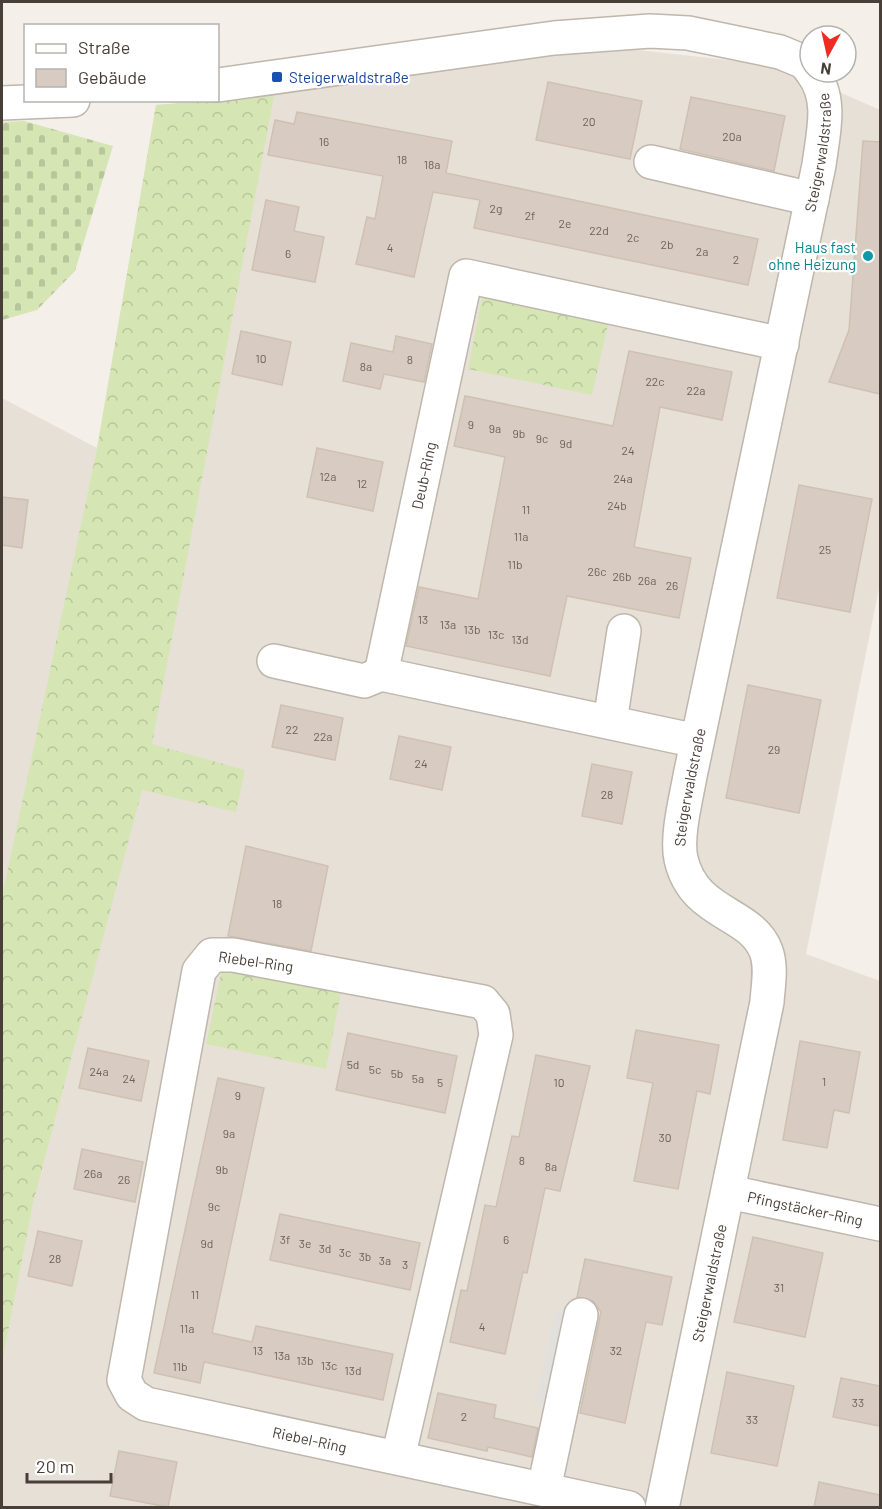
<svg xmlns="http://www.w3.org/2000/svg" width="882" height="1509" font-family="Barlow,sans-serif">
<style>
.residential{fill:#e7e0d7}
.forest{fill:url(#forest-crowns)}
.cemetery{fill:url(#cemetery-stones)}
.parking{fill:#e2e0dd}
.building{fill:#d8ccc2;stroke:#cfc1b2;stroke-width:1.5}
.lines{fill:none;stroke-linecap:round;stroke-linejoin:round}
.minor-casing{stroke:#bfb6ac;stroke-width:36}
.minor{stroke:#fff;stroke-width:33}
.transit-dot{fill:#1a4fb4;stroke:#fff;stroke-width:2}
.culture-dot{fill:#0f9aa8;stroke:#fff;stroke-width:2}
.labels{text-anchor:middle;dominant-baseline:central;stroke-width:4.5;stroke-linejoin:round;paint-order:stroke}
.number-label{font-size:12px;fill:#6b625a}
.transit-label{font-size:15px;fill:#164399;stroke:#fff;text-anchor:start}
.street-label{font-size:15px;fill:#473f38;stroke:#fff}
.culture-label{font-size:15px;fill:#0d838f;stroke:#fff;text-anchor:end}
</style>
<defs>
<pattern id="forest-crowns" width="20" height="18" patternUnits="userSpaceOnUse" patternTransform="scale(1.5)"><rect width="20" height="18" fill="#d5e6b4"/><path d="M2 6a3 3 0 1 1 6 0M12 15a3 3 0 1 1 6 0" fill="none" stroke="#b8c69c"/></pattern>
<pattern id="cemetery-stones" width="16" height="16" patternUnits="userSpaceOnUse" patternTransform="scale(1.5)"><rect width="16" height="16" fill="#d5e6b4"/><path d="M2 7V4a2 2 0 0 1 4 0v3zM10 15v-3a2 2 0 0 1 4 0v3z" fill="#b8c69c"/></pattern>
</defs>
<rect width="100%" height="100%" fill="#f4efe9"/>
<!-- residential -->
<path class="residential" d="M593,45l188,21 99,44v473l-74,371 74,27v526h-878v-1109l95,50 59,-343 62,-5z"/>
<!-- forest -->
<g class="forest">
<path d="M274,96l-122,648 93,26 -9,42 -94,-22 -109,413 -31,160v-466l95,-448 59,-344z"/>
<path d="M484,288l126,28 -18,79 -124,-26z"/>
<path d="M222,969l119,24 -15,76 -120,-25z"/>
</g>
<!-- cemetery -->
<path class="cemetery" d="M24,121l89,25 -38,125 -38,39 -35,10v-198z"/>
<!-- parking -->
<path class="parking" d="M556,1309l25,6 -21,94 -25,-6z"/>
<!-- building -->
<g class="building">
<path d="M548,82l94,19 -12,58 -94,-19z"/>
<path d="M691,97l94,19 -11,55 -94,-22z"/>
<path d="M297,112l155,29 -6,32 312,66 -10,46 -274,-57 6,-28 -47,-8 -19,85 -58,-13 11,-47 8,2 8,-43 -115,-21 7,-35 19,4z"/>
<path d="M863,141l17,1v252l-51,-12 20,-52z"/>
<path d="M266,200l33,7 -5,24 30,6 -9,45 -63,-12z"/>
<path d="M241,331l50,11 -9,43 -50,-11z"/>
<path d="M396,336l36,8 -8,38 -40,-8 -4,15 -37,-8 8,-38 42,9z"/>
<path d="M629,351l103,21 -10,48 -62,-13 -26,140 57,11 -12,60 -112,-22 -17,80 -144,-30 13,-59 59,12 27,-142 -51,-11 11,-50 148,30z"/>
<path d="M317,448l66,14 -10,49 -66,-14z"/>
<path d="M799,485l73,14 -22,113 -73,-14z"/>
<path d="M2,497l26,3 -6,48 -20,-3z"/>
<path d="M748,685l73,15 -22,113 -73,-15z"/>
<path d="M281,705l62,13 -8,42 -63,-13z"/>
<path d="M399,736l52,11 -9,43 -52,-11z"/>
<path d="M592,764l40,8 -10,52 -40,-8z"/>
<path d="M246,846l82,20 -17,85 -83,-15z"/>
<path d="M636,1030l83,15 -9,49 -13,-3 -19,98 -44,-8 19,-98 -26,-5z"/>
<path d="M348,1033l109,23 -12,57 -109,-23z"/>
<path d="M800,1041l60,11 -11,61 -15,-3 -7,38 -44,-8z"/>
<path d="M88,1048l61,13 -8,40 -62,-13z"/>
<path d="M536,1055l54,11 -30,125 -15,-3 -18,85 -4,-1 -18,82 -55,-12 11,-52 6,1 18,-86 11,2 16,-71 7,1z"/>
<path d="M218,1078l46,10 -52,245 40,9 4,-16 137,28 -10,46 -179,-38 -4,21 -46,-10z"/>
<path d="M82,1149l61,13 -8,40 -61,-13z"/>
<path d="M280,1214l140,29 -10,47 -140,-30z"/>
<path d="M38,1231l44,10 -10,45 -44,-10z"/>
<path d="M753,1237l70,16 -18,84 -71,-15z"/>
<path d="M585,1259l87,18 -10,48 -16,-3 -21,101 -45,-10 21,-101 -8,-11 -16,-4z"/>
<path d="M727,1372l67,14 -17,80 -66,-13z"/>
<path d="M841,1378l39,8v40l-47,-9z"/>
<path d="M438,1393l58,12 -2,13 44,10 -6,29 -44,-10 -1,4 -59,-13z"/>
<path d="M119,1451l58,11 -9,45 -58,-11z"/>
<path d="M819,1482l61,13v13h-66z"/>
</g>
<g class="lines">
<!-- minor casing -->
<g class="minor-casing">
<g id="minor">
<path d="M218,85l336,-47 96,-7 38,2 92,19 24,10 6,7"/>
<path d="M2,103l71,-3"/>
<path d="M651,162l161,37"/>
<path d="M274,661l90,20 17,-7"/>
<path d="M610,722l14,-91"/>
<path id="s1" d="M697,741l-316,-67 85,-398 316,68"/>
<path id="s2" d="M729,1192l151,32"/>
<path id="s3" d="M398,1458l98,-423 -3,-21 -10,-12 -250,-47h-21l-13,16 -75,409 8,15 14,9 483,104"/>
<path d="M544,1489l37,-174"/>
<path id="s4" d="M662,1508l105,-506c1,-16 5,-35 -1,-51 -15,-40 -72,-35 -85,-92 -5,-22 5,-60 9,-83l129,-611c4,-32 14,-66 -7,-93"/>
</g>
</g>
<!-- minor -->
<use href="#minor" class="minor"/>
</g>
<!-- markers -->
<rect class="transit-dot" x="271" y="71" width="12" height="12" rx="3"/>
<circle class="culture-dot" cx="868" cy="256" r="6"/>
<g class="labels">
<!-- number labels -->
<g class="number-label">
<text x="589" y="121">20</text>
<text x="732" y="136">20a</text>
<text x="324" y="141">16</text>
<text x="402" y="159">18</text>
<text x="432" y="164">18a</text>
<text x="496" y="208">2g</text>
<text x="530" y="215">2f</text>
<text x="565" y="223">2e</text>
<text x="599" y="230">22d</text>
<text x="633" y="237">2c</text>
<text x="667" y="244">2b</text>
<text x="390" y="247">4</text>
<text x="702" y="251">2a</text>
<text x="288" y="253">6</text>
<text x="736" y="259">2</text>
<text x="261" y="358">10</text>
<text x="410" y="359">8</text>
<text x="366" y="366">8a</text>
<text x="655" y="381">22c</text>
<text x="696" y="390">22a</text>
<text x="471" y="424">9</text>
<text x="495" y="428">9a</text>
<text x="519" y="433">9b</text>
<text x="542" y="438">9c</text>
<text x="566" y="443">9d</text>
<text x="628" y="450">24</text>
<text x="328" y="476">12a</text>
<text x="623" y="478">24a</text>
<text x="362" y="483">12</text>
<text x="617" y="505">24b</text>
<text x="526" y="509">11</text>
<text x="521" y="536">11a</text>
<text x="825" y="549">25</text>
<text x="515" y="564">11b</text>
<text x="597" y="571">26c</text>
<text x="622" y="576">26b</text>
<text x="647" y="580">26a</text>
<text x="672" y="585">26</text>
<text x="423" y="619">13</text>
<text x="448" y="624">13a</text>
<text x="472" y="629">13b</text>
<text x="496" y="634">13c</text>
<text x="520" y="639">13d</text>
<text x="292" y="729">22</text>
<text x="323" y="736">22a</text>
<text x="774" y="749">29</text>
<text x="421" y="763">24</text>
<text x="607" y="794">28</text>
<text x="277" y="903">18</text>
<text x="353" y="1064">5d</text>
<text x="375" y="1069">5c</text>
<text x="99" y="1071">24a</text>
<text x="397" y="1073">5b</text>
<text x="129" y="1078">24</text>
<text x="418" y="1078">5a</text>
<text x="824" y="1081">1</text>
<text x="440" y="1082">5</text>
<text x="559" y="1082">10</text>
<text x="238" y="1095">9</text>
<text x="229" y="1133">9a</text>
<text x="665" y="1137">30</text>
<text x="522" y="1160">8</text>
<text x="551" y="1166">8a</text>
<text x="222" y="1169">9b</text>
<text x="93" y="1173">26a</text>
<text x="124" y="1179">26</text>
<text x="214" y="1206">9c</text>
<text x="285" y="1239">3f</text>
<text x="506" y="1239">6</text>
<text x="207" y="1243">9d</text>
<text x="305" y="1243">3e</text>
<text x="325" y="1248">3d</text>
<text x="345" y="1252">3c</text>
<text x="365" y="1256">3b</text>
<text x="55" y="1258">28</text>
<text x="385" y="1260">3a</text>
<text x="405" y="1264">3</text>
<text x="779" y="1287">31</text>
<text x="195" y="1294">11</text>
<text x="482" y="1326">4</text>
<text x="187" y="1328">11a</text>
<text x="258" y="1350">13</text>
<text x="616" y="1350">32</text>
<text x="282" y="1355">13a</text>
<text x="305" y="1360">13b</text>
<text x="329" y="1365">13c</text>
<text x="180" y="1366">11b</text>
<text x="353" y="1370">13d</text>
<text x="858" y="1402">33</text>
<text x="464" y="1416">2</text>
<text x="752" y="1419">33</text>
</g>
<!-- transit labels -->
<g class="transit-label">
<text x="289" y="77">Steigerwaldstraße</text>
</g>
<!-- street labels -->
<g class="street-label">
<text stroke="none"><textPath href="#s4" startOffset="1418">Steigerwaldstraße</textPath></text>
<text stroke="none"><textPath href="#s1" startOffset="526">Deub-Ring</textPath></text>
<text stroke="none"><textPath href="#s4" startOffset="770">Steigerwaldstraße</textPath></text>
<text transform="translate(256 961) rotate(8)">Riebel-Ring</text>
<text stroke="none"><textPath href="#s2" startOffset="78">Pfingstäcker-Ring</textPath></text>
<text stroke="none"><textPath href="#s4" startOffset="230">Steigerwaldstraße</textPath></text>
<text stroke="none"><textPath href="#s3" startOffset="1384">Riebel-Ring</textPath></text>
</g>
<!-- culture labels -->
<g class="culture-label">
<text x="856" y="247">Haus fast<tspan x="856" dy="17">ohne Heizung</tspan></text>
</g>
</g>
<!-- border -->
<rect width="882" height="1509" fill="none" stroke="#473f38" stroke-width="6"/>
<!-- legend -->
<rect x="24" y="24" width="195" height="78" fill="#ffffff" stroke="#b5b2af" stroke-width="1.5"/>
<rect x="36" y="44" width="30" height="9" fill="#ffffff" stroke="#b5b2af" stroke-width="1.5"/>
<text x="78" y="54" font-size="18" fill="#473f38">Straße</text>
<rect x="36" y="69" width="30" height="18" fill="#d8ccc2" stroke="#b5b2af" stroke-width="1.5"/>
<text x="78" y="84" font-size="18" fill="#473f38">Gebäude</text>
<!-- north arrow -->
<g transform="translate(828 54) rotate(188)"><circle r="28" fill="#ffffff" stroke="#b5b2af" stroke-width="1.5"/>
<path d="M0-4.5L10 22L0 15L-10 22Z" fill="#ef2b24"/>
<text y="-9" font-size="16" font-weight="bold" text-anchor="middle" fill="#473f38">N</text>
</g>
<!-- scale -->
<path d="M27 1473v9h84v-9" fill="none" stroke="#473f38" stroke-width="3"/>
<text x="36" y="1473" font-size="18" fill="#473f38" stroke="#ffffff" stroke-width="4.5" paint-order="stroke">20 m</text>
</svg>
